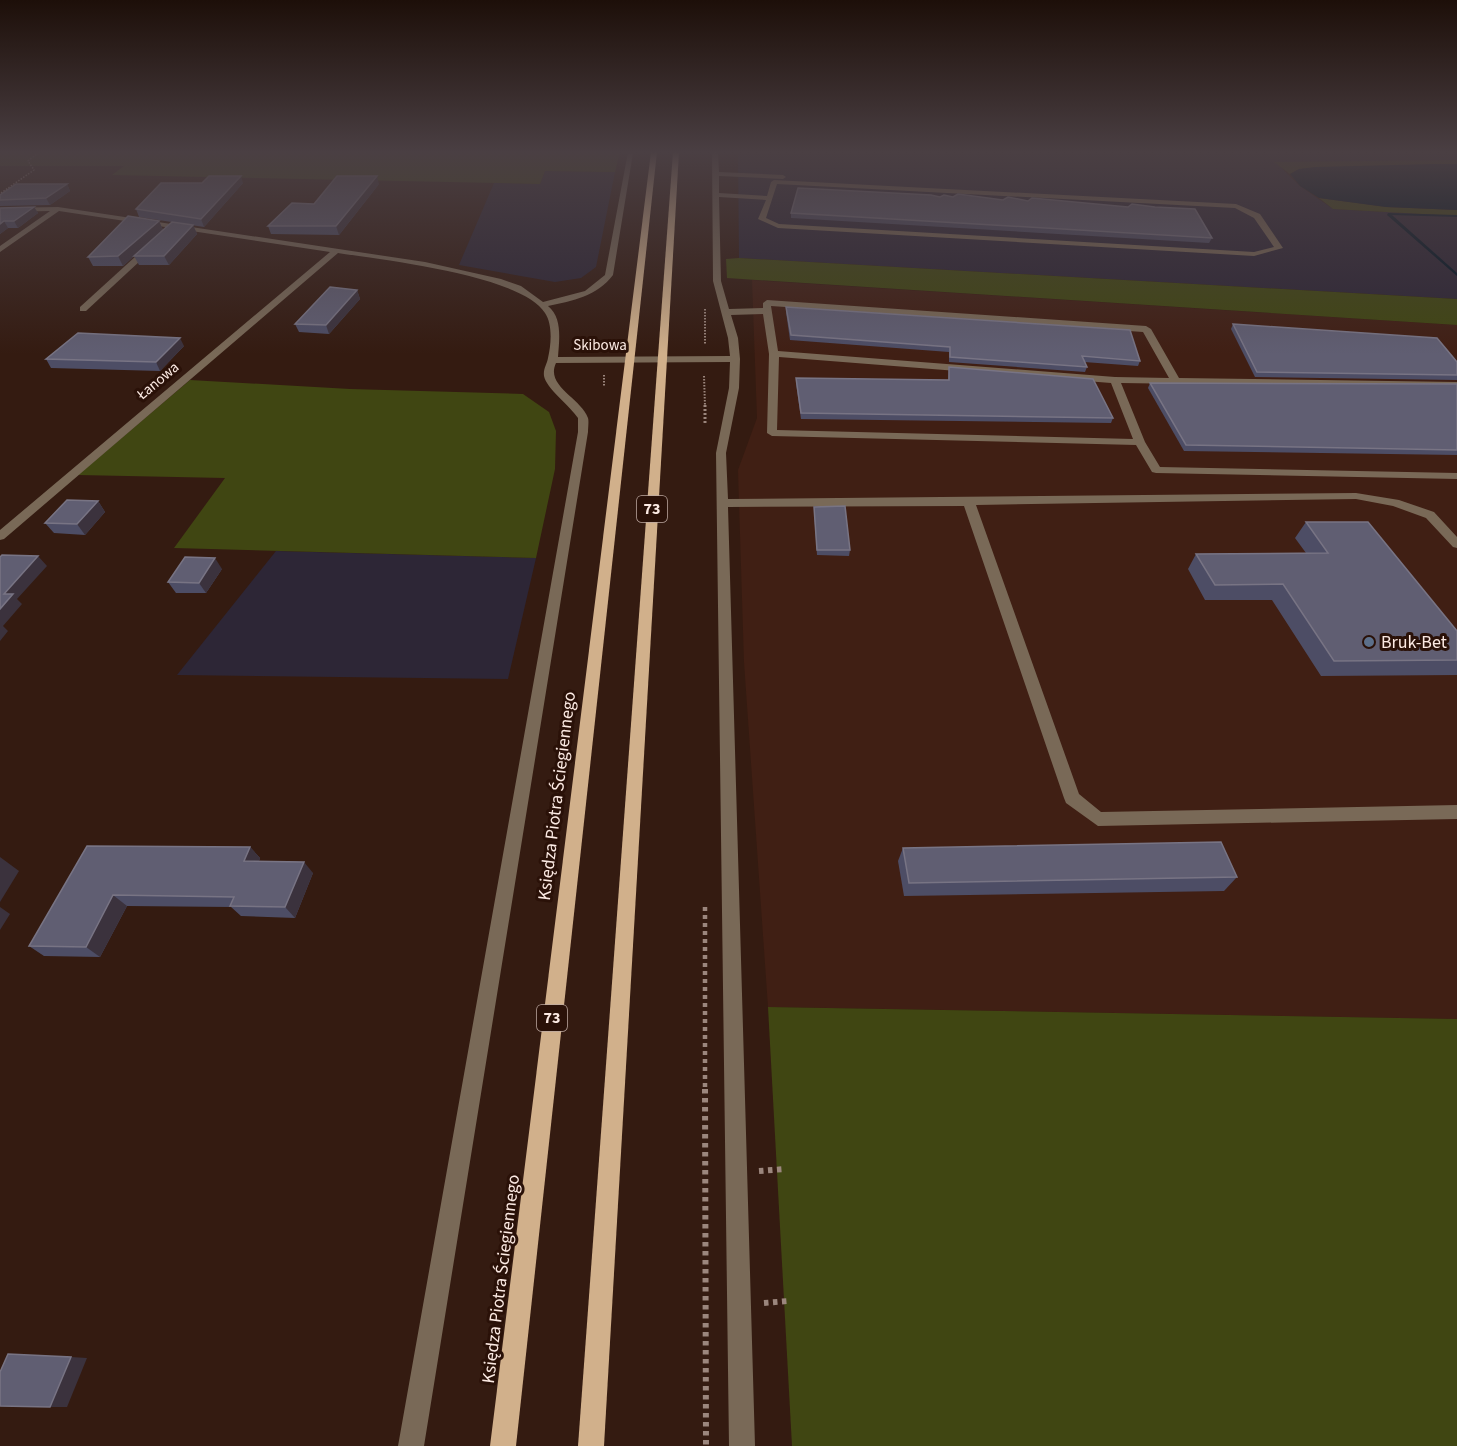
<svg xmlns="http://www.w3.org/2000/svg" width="1457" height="1446" font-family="'Source Sans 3',sans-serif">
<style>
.commercial{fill:#2d2636}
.built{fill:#401f14}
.green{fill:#404612}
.water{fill:#001525}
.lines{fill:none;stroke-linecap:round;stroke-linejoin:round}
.stream{fill:#001525;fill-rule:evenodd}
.path-far4{stroke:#9b867d;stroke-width:1.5;stroke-dasharray:1.5 1.5;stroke-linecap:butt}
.path-far3{stroke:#9b867d;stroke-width:2;stroke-dasharray:1.5 1.5;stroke-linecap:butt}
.path-far2{stroke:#9b867d;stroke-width:3;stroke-dasharray:2 2;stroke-linecap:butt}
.path-far1{stroke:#9b867d;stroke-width:4.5;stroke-dasharray:4 4;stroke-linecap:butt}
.path{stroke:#9b867d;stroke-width:6;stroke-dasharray:4.5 4.5;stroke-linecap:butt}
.minor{fill:#796957;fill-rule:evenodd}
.major{fill:#d1b08b;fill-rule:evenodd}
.wall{fill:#4d4d65}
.shaded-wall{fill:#3b323d}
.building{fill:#605e72;stroke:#787484;stroke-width:1.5}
.service-dot{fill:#5c6f8a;stroke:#2a1108;stroke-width:2}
.labels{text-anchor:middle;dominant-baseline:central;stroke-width:6;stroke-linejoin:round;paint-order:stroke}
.far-street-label{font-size:15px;fill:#fceae3;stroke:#2a1108}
.shield{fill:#2a1108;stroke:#bda9a1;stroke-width:1.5}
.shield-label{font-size:16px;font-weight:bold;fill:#fceae3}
.poi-label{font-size:18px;fill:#fceae3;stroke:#2a1108;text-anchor:start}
.street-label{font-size:18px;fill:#fceae3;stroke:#2a1108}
</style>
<rect width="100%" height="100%" fill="#341b11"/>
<!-- commercial -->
<g class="commercial">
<path d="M738,152h719v8l-182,2 25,24 33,23 124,7v83l-718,-41z"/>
<path d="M545,171l70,1 -19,95 -15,11 -26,4 -96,-17 35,-82 46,1z"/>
<path d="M276,551l260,7 -28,121 -331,-4z"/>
</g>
<!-- built -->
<path class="built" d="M752,280l705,45v694l-689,-12 -24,-345 -6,-192 19,-52z"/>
<!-- green -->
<g class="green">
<path d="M0,152h620l-5,20 -70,-1 -5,13 -428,-9 12,-9h-124z"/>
<path d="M1457,160v4l-158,5 -9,5 -16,-12z"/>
<path d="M1319,198l67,9 71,3v6l-124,-7z"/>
<path d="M739,258l718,41v26l-730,-47 -1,-19z"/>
<path d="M190,380l160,9 173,5 26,18 7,19 -1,38 -19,89 -362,-10 51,-70 -147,-3z"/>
<path d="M768,1007l689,12v427h-665z"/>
</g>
<!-- water -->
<path class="water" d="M1433,164h24v46l-71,-3 -67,-9 -19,-12 -10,-12 9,-5 16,-2z"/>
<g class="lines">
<!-- stream -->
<path class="stream" d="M1388,213l69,2v2l-65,-2 65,58v3l-70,-61z"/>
<!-- path-far4 -->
<path class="path-far4" d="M1,193l33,-23 -6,-9 11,-9"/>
<!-- path-far3 -->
<g class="path-far3">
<path d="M705,309v35"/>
<path d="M604,375v11"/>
<path d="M704,376l1,30"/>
</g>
<!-- path-far2 -->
<path class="path-far2" d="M705,405v20"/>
<!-- path-far1 -->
<path class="path-far1" d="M705,907v184"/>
<!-- path -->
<g class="path">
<path d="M705,1089l1,357"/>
<path d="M759,1171l26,-2"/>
<path d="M764,1303l24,-2"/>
</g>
<!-- minor -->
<g class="minor">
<path d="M628,152l5,1 -20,122c-16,21 -40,26 -65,31 15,12 11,35 10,51l172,-1 -2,-18 -15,-57 -1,-129h6l1,20 64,3 3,2 -3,2 -64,-3v17l48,3 4,-14 3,-2 462,24 24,10 23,34 -29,8 -476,-28 -20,-9 8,-19 -47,-3 2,84 8,28 34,-1v-5l4,-3 379,26 5,3 28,49 278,4v6l-336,-5 24,59 15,25 297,6v6l-301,-6 -4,-1 -16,-27 -364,-9 -5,-3 2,-79 -6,-40 -32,1 7,23 2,21 -1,29 -13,65 2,46 628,-6 43,7 35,12 23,25v11l-4,-1 -27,-29 -33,-12 -37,-7 -380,6 103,289 22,18 356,-7v14l-359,7 -32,-23 -2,-5 -100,-292 -236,1 27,939h-26l-13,-993 13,-65 1,-26 -174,1c-11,23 25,35 32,55 1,3 0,10 0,14l-164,1014h-26l180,-1014v-14c-8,-12 -32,-30 -34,-42 -1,-7 3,-12 4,-18 3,-13 5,-33 -3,-45 -24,-38 -162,-53 -207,-60l-334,286 -4,1v-10l330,-278 -271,-41 -59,41v-6l50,-35 -50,1v-4l58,-1 367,55 76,17 20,7 22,16 42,-11 20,-16zM777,184l458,24 19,10 20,29 -20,5 -475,-28 -13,-6zM771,306l372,26 26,46 -54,-1 -337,-26zM779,357l332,26 22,56 -356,-9z"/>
<path d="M147,246l7,2 -68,63h-6v-4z"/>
</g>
<!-- major -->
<g class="major">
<path d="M651,152h6l-141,1294h-26z"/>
<path d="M673,152h6l-75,1294h-26z"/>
</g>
</g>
<!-- wall -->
<g class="wall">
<path d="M243,183l-39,44 -65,-10 -3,-8z"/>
<path d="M67,184l3,7 -20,14 -50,1v-11z"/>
<path d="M379,184l-40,51 -68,-1 -3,-8 46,-22z"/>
<path d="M940,197h13l259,41 -3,5 -418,-25v-5z"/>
<path d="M34,207l4,6 -20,15h-10l-8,6v-26z"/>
<path d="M159,221l4,9 -40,36h-30l-5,-9z"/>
<path d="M193,225l4,9 -28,31h-30l-5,-9z"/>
<path d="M357,290l3,9 -31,35 -30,-2 -4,-8z"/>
<path d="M786,307l354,54 -2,5 -54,-4 3,5 -2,5 -136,-10v-10l-159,-12 -4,-28z"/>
<path d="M1233,324l224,38v18l-202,-3 -24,-48z"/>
<path d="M184,346l-24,25 -109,-3 -5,-9z"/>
<path d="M949,367l164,51 -2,5 -310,-4 -5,-36v-5l152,2z"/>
<path d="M1150,383l307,1v71l-273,-4 -36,-63z"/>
<path d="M98,501l7,11 -20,23 -31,-2 -9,-10z"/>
<path d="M814,507l36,43 -1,6 -32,-1 -3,-43z"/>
<path d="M1306,522l151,109v44l-136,1 -49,-76h-67l-17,-31 8,-15 110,-1 -11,-15z"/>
<path d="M222,569l-16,24h-30l-8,-11z"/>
<path d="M87,846l163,1 10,11 -1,3 54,12 -18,45 -54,-2 -10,-9 -104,-1 -27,51 -56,-1 -15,-10z"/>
<path d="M903,848l334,29 -13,14 -320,5 -6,-35z"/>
</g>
<!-- shaded-wall -->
<g class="shaded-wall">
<path d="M241,176l2,7 -39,44 -3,-8z"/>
<path d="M377,176l2,8 -40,51 -3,-9z"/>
<path d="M67,184l3,7 -20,14 -4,-7z"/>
<path d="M34,207l4,6 -20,15 -4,-7z"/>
<path d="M4,221l4,7 -8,6v-10z"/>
<path d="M159,221l4,9 -40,36 -5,-10z"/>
<path d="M193,225l4,9 -28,31 -5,-9z"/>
<path d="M357,290l3,9 -31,35 -3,-9z"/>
<path d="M180,338l4,8 -24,25 -4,-9z"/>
<path d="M98,501l7,11 -20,23 -8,-11z"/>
<path d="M38,556l9,10 -30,33 5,5 -19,22 5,5 -8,10v-32l4,-15z"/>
<path d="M215,558l7,11 -16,24 -7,-10z"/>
<path d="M250,847l10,11 -5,14 -11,-11z"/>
<path d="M0,857l19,14 -19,31z"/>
<path d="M304,862l9,11 -18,45 -10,-11z"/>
<path d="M113,895l14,11 -27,51 -14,-10z"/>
<path d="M0,907l10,7 -10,16z"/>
<path d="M71,1357l16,1 -20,49h-17z"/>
</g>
<!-- building -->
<g class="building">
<path d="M209,176h32l-40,43 -65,-10 25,-26h41z"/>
<path d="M337,176h40l-41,50h-68l24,-23 22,1z"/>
<path d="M16,184h51l-21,14 -46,2v-5z"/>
<path d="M798,188l133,7 9,2 4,-2 9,2 5,-3 45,6 5,-3 20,4 4,-3 96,9 4,-3 23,3 40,2 17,29 -421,-25z"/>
<path d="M34,207l-20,14h-10l-4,3v-16z"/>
<path d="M128,216l31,5 -41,35 -30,1z"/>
<path d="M172,222l21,3 -29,31h-30z"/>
<path d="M330,287l27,3 -31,35 -31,-1z"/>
<path d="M786,307l344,23 10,31 -58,-5 5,11 -137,-10v-10l-159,-12z"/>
<path d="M1233,324l204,14 20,24v13l-200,-3z"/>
<path d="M78,333l102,5 -24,24 -110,-3z"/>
<path d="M949,367l144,12 20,39 -312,-5 -5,-35 153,2z"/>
<path d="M1150,383l307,1v66l-271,-5z"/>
<path d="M67,500l31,1 -21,23 -32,-1z"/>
<path d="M845,506l5,44h-33l-3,-43z"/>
<path d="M1306,522h62l89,109v29l-123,1 -51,-77 -68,1 -19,-31 132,-1z"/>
<path d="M2,555l36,1 -34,38h9l-13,15v-52z"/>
<path d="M185,557l30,1 -16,25 -31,-1z"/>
<path d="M1221,842l16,35 -328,6 -6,-35z"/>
<path d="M87,846l163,1 -6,14 60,1 -19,45 -55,-1 4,-9 -121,-2 -27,52 -57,-1z"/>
<path d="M8,1354l63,3 -21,50 -50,-1v-34z"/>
</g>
<!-- sky -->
<linearGradient id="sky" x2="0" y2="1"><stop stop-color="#1d0f09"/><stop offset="0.43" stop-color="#4a3f43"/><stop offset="1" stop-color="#4a3f43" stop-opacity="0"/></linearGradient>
<rect width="1457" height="354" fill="url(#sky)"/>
<!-- markers -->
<circle class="service-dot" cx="1369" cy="642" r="6"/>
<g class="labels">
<!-- far-street labels -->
<g class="far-street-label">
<text x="600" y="345">Skibowa</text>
<text transform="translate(158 381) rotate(-40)">Łanowa</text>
</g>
<!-- shield labels -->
<g class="shield">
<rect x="637" y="496" width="30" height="26" rx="4.5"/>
<rect x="537" y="1005" width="30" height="26" rx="4.5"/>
</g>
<g class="shield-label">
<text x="652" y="509">73</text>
<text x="552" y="1018">73</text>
</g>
<!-- poi labels -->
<g class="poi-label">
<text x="1381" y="642">Bruk-Bet</text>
</g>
<!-- street labels -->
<g class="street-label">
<text transform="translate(557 796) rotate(-83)">Księdza Piotra Ściegiennego</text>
<text transform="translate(501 1279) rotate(-83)">Księdza Piotra Ściegiennego</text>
</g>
</g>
</svg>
